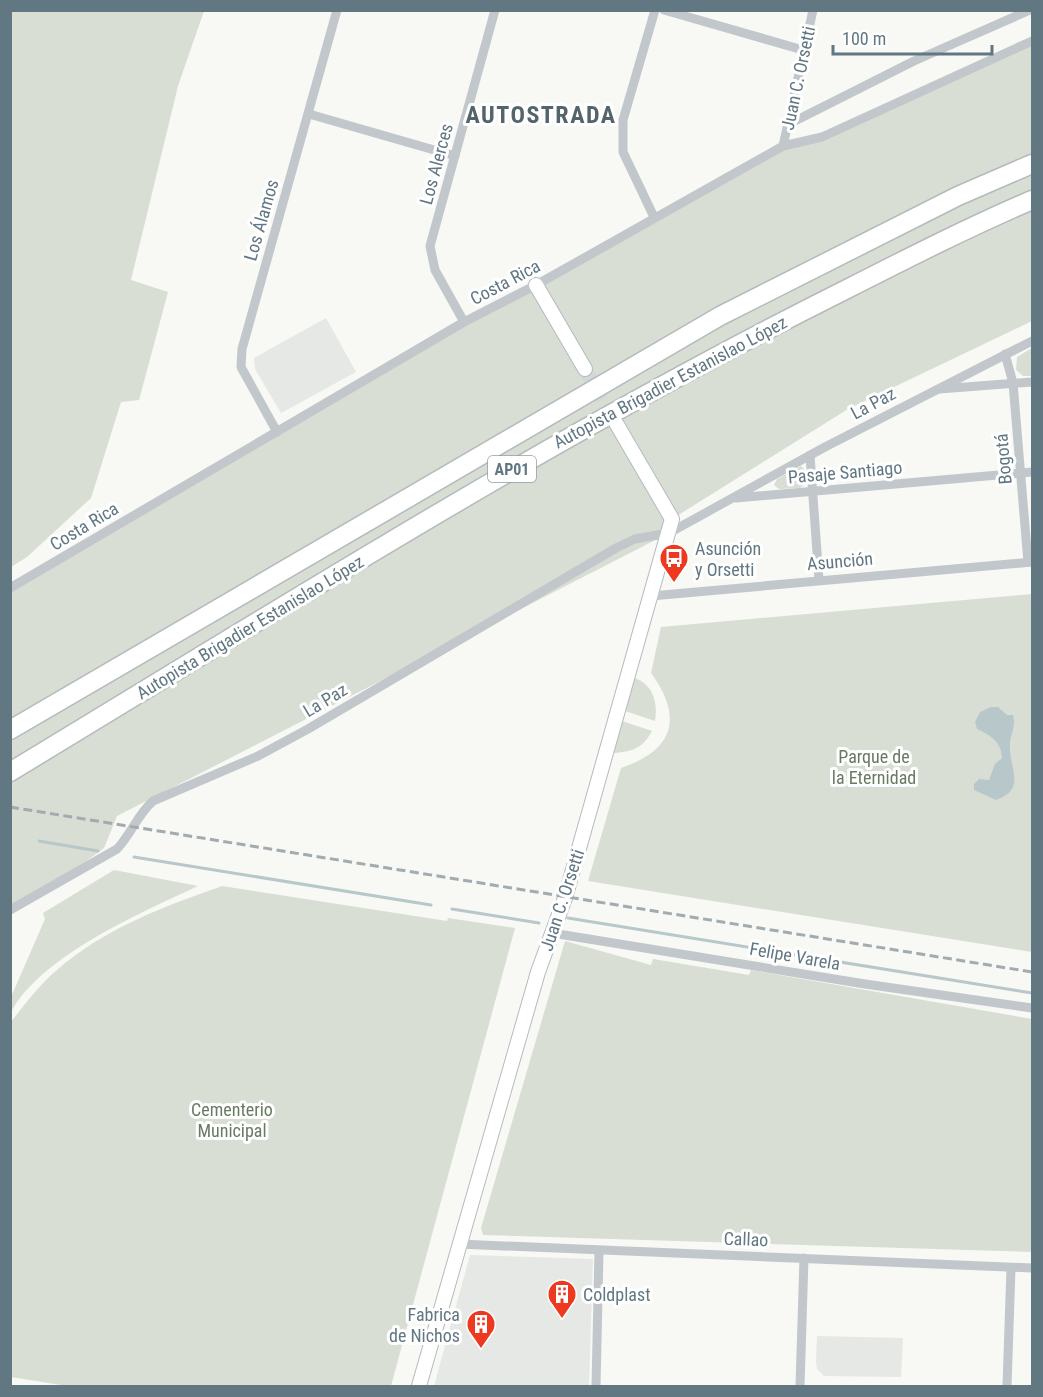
<svg xmlns="http://www.w3.org/2000/svg" width="1043" height="1397" font-family="'Roboto Condensed',sans-serif">
<style>
.built{fill:#e6e8e6}
.green{fill:#d8ded4}
.water{fill:#b7c7ca}
.lines{fill:none;stroke-linecap:round;stroke-linejoin:round}
.stream{stroke:#b7c7ca;stroke-width:3}
.secondary-tunnel{stroke:#d2d8d8;stroke-width:14;stroke-dasharray:14 7;stroke-linecap:butt}
.secondary-casing{stroke:#b3bbbf;stroke-width:16}
.highway-casing{stroke:#b4babc;stroke-width:21}
.street{stroke:#c1c7ca;stroke-width:9}
.secondary{stroke:#fff;stroke-width:14}
.highway{stroke:#fff;stroke-width:18}
.rail{stroke:#a2abb0;stroke-width:3;stroke-dasharray:9 4.5;stroke-linecap:butt}
.labels{text-anchor:middle;dominant-baseline:central;stroke-width:6;stroke-linejoin:round;paint-order:stroke}
.shield{fill:#fff;stroke:#90a0a8;stroke-width:1.5}
.shield-label{font-size:16px;font-weight:bold;fill:#617782}
.street-label{font-size:18px;fill:#617782;stroke:#fff}
.poi-label{font-size:18px;fill:#617782;stroke:#fff;text-anchor:start}
.park-label{font-size:18px;fill:#687a61;stroke:#fff}
.district-label{font-size:24px;font-weight:bold;letter-spacing:1.5px;fill:#54646c;stroke:#fff}
</style>
<rect width="100%" height="100%" fill="#f8f8f5"/>
<!-- built -->
<g class="built">
<path d="M326,318l30,54 -75,41 -26,-44 -1,-11z"/>
<path d="M470,1255l123,4 -4,127h-155z"/>
<path d="M817,1336l86,2 -2,39 -77,-1 -7,-7 -1,-7z"/>
</g>
<!-- green -->
<g class="green">
<path d="M11,10l193,1 -26,75 -47,194 37,12 -29,108 -18,2 -30,96 -64,59 -16,10z"/>
<path d="M1032,41v280l-184,88 -176,110 -3,14 -552,283 -13,32 -36,27 -57,35 -1,-322 454,-266 319,-176 39,-9z"/>
<path d="M1032,348v28h-9l-7,-6 1,-13z"/>
<path d="M801,466l3,3 1,15 -5,4 -21,1 -5,-4 3,-6z"/>
<path d="M1032,594v358l-444,-71 33,-113c54,-18 62,-51 30,-95l10,-46z"/>
<path d="M635,678c18,7 23,24 20,43l-30,-10z"/>
<path d="M622,721l30,10c-9,17 -20,21 -39,22z"/>
<path d="M114,870l84,16c-57,27 -156,69 -187,126v-15l34,-78 -2,-6z"/>
<path d="M222,886l225,35 1,-3 67,10 -124,458h-324l-56,-9v-355c14,-18 29,-38 46,-52 48,-42 106,-63 165,-84z"/>
<path d="M565,941l86,24 2,-6 96,16 2,-5 281,49v233l-549,-17 -2,-7z"/>
</g>
<!-- water -->
<path class="water" d="M991,707h7l9,8h6c3,11 -2,18 -3,28 -2,24 18,46 -14,57l-22,-10v-6l5,-5 10,1 6,-16 7,-6c-1,-17 -11,-22 -25,-29l-2,-7 5,-10z"/>
<g class="lines">
<!-- stream -->
<g class="stream">
<path d="M39,841l59,10"/>
<path d="M134,857l297,48"/>
<path d="M452,909l87,14"/>
<path d="M568,918l464,75"/>
</g>
<!-- secondary-tunnel -->
<path class="secondary-tunnel" d="M585,369l29,52"/>
<!-- secondary casing -->
<g class="secondary-casing">
<g id="secondary">
<path d="M536,285l49,84"/>
<path d="M419,1386l119,-414 27,-74 107,-379 -56,-96"/>
</g>
</g>
<!-- highway casing -->
<g class="highway-casing">
<g id="highway">
<path d="M10,730l710,-414 238,-120 74,-32"/>
<path d="M10,772c276,-167 548,-339 837,-483 61,-31 122,-62 185,-89"/>
</g>
</g>
<!-- street -->
<g class="street">
<path d="M664,10l139,40"/>
<path d="M309,114l146,42"/>
<path d="M787,125l127,-64 116,-51"/>
<path d="M783,146l30,-136"/>
<path d="M654,217l-31,-65v-32l32,-110"/>
<path d="M464,322l-29,-52 -5,-24 65,-236"/>
<path d="M1005,354l8,29 15,179"/>
<path d="M939,389l93,-7"/>
<path d="M277,432l-36,-65 1,-18 95,-339"/>
<path d="M810,455l9,125"/>
<path d="M736,498l296,-26"/>
<path d="M10,588l454,-266 72,-37 247,-139 39,-9 210,-96"/>
<path d="M651,596l381,-34"/>
<path d="M10,910l107,-61c14,-15 21,-35 36,-48l105,-45 50,-27 308,-181 19,-9 34,-6 156,-86 207,-106"/>
<path d="M552,933l313,51 167,24"/>
<path d="M458,1244l574,24"/>
<path d="M596,1386l3,-135"/>
<path d="M800,1386l4,-128"/>
<path d="M1007,1386l4,-118"/>
</g>
<!-- secondary -->
<use href="#secondary" class="secondary"/>
<!-- highway -->
<use href="#highway" class="highway"/>
<!-- rail -->
<path class="rail" d="M10,807l1022,165"/>
</g>
<!-- icons -->
<defs>
<g id="bus-pin" transform="scale(1.5)"><path d="M0 17L-7.5 6A9.5 9.5 0 1 1 7.5 6Z" fill="#ed3920" stroke="#fff"/><path d="M-5-6H5V4H4V6H2V4H-2V6H-4V4H-5ZM-3.5-4V0h7V-4ZM-3.5 1.2v1.5H-2V1.2ZM2 1.2v1.5H3.5V1.2Z" fill="#fff"/></g>
<g id="building-pin" transform="scale(1.5)"><path d="M0 17L-7.5 6A9.5 9.5 0 1 1 7.5 6Z" fill="#ed3920" stroke="#fff"/><path d="M-4-6H4V6H1V3H-1V6H-4ZM-2.5-4.3h1.7v1.8h-1.7ZM.8-4.3h1.7v1.8H.8ZM-2.5-1h1.7V.8h-1.7ZM.8-1h1.7V.8H.8Z" fill="#fff"/></g>
</defs>
<g fill-rule="evenodd">
<use href="#bus-pin" x="674" y="558"/>
<use href="#building-pin" x="562" y="1294"/>
<use href="#building-pin" x="481" y="1324"/>
</g>
<g class="labels">
<!-- shield labels -->
<rect class="shield" x="488" y="456" width="48" height="26" rx="4.5"/>
<g class="shield-label">
<text x="512" y="469">AP01</text>
</g>
<!-- street labels -->
<g class="street-label">
<text transform="translate(798 78) rotate(-78)">Juan C. Orsetti</text>
<text transform="translate(436 164) rotate(-75)">Los Alerces</text>
<text transform="translate(261 220) rotate(-74)">Los Álamos</text>
<text transform="translate(505 282) rotate(-28)">Costa Rica</text>
<text transform="translate(670 382) rotate(-28)">Autopista Brigadier Estanislao López</text>
<text transform="translate(873 403) rotate(-28)">La Paz</text>
<text transform="translate(1003 459) rotate(-95)">Bogotá</text>
<text transform="translate(845 472) rotate(-5)">Pasaje Santiago</text>
<text transform="translate(84 526) rotate(-31)">Costa Rica</text>
<text transform="translate(840 561) rotate(-5)">Asunción</text>
<text transform="translate(250 627) rotate(-31)">Autopista Brigadier Estanislao López</text>
<text transform="translate(325 700) rotate(-31)">La Paz</text>
<text transform="translate(562 900) rotate(-72)">Juan C. Orsetti</text>
<text transform="translate(795 956) rotate(10)">Felipe Varela</text>
<text transform="translate(746 1239) rotate(2)">Callao</text>
</g>
<!-- poi labels -->
<g class="poi-label">
<text x="695" y="548">Asunción<tspan x="695" dy="21">y Orsetti</tspan></text>
<text x="583" y="1294">Coldplast</text>
<text x="460" y="1314" text-anchor="end">Fabrica<tspan x="460" dy="21">de Nichos</tspan></text>
</g>
<!-- park labels -->
<g class="park-label">
<text x="874" y="756">Parque de<tspan x="874" dy="21">la Eternidad</tspan></text>
<text x="232" y="1109">Cementerio<tspan x="232" dy="21">Municipal</tspan></text>
</g>
<!-- district labels -->
<g class="district-label">
<text x="541" y="115">AUTOSTRADA</text>
</g>
</g>
<!-- border -->
<rect width="1043" height="1397" fill="none" stroke="#617782" stroke-width="24"/>
<!-- scale -->
<path d="M833 45v9h159v-9" fill="none" stroke="#617782" stroke-width="3"/>
<text x="842" y="45" font-size="18" fill="#617782" stroke="#ffffff" stroke-width="4.5" paint-order="stroke">100 m</text>
</svg>
